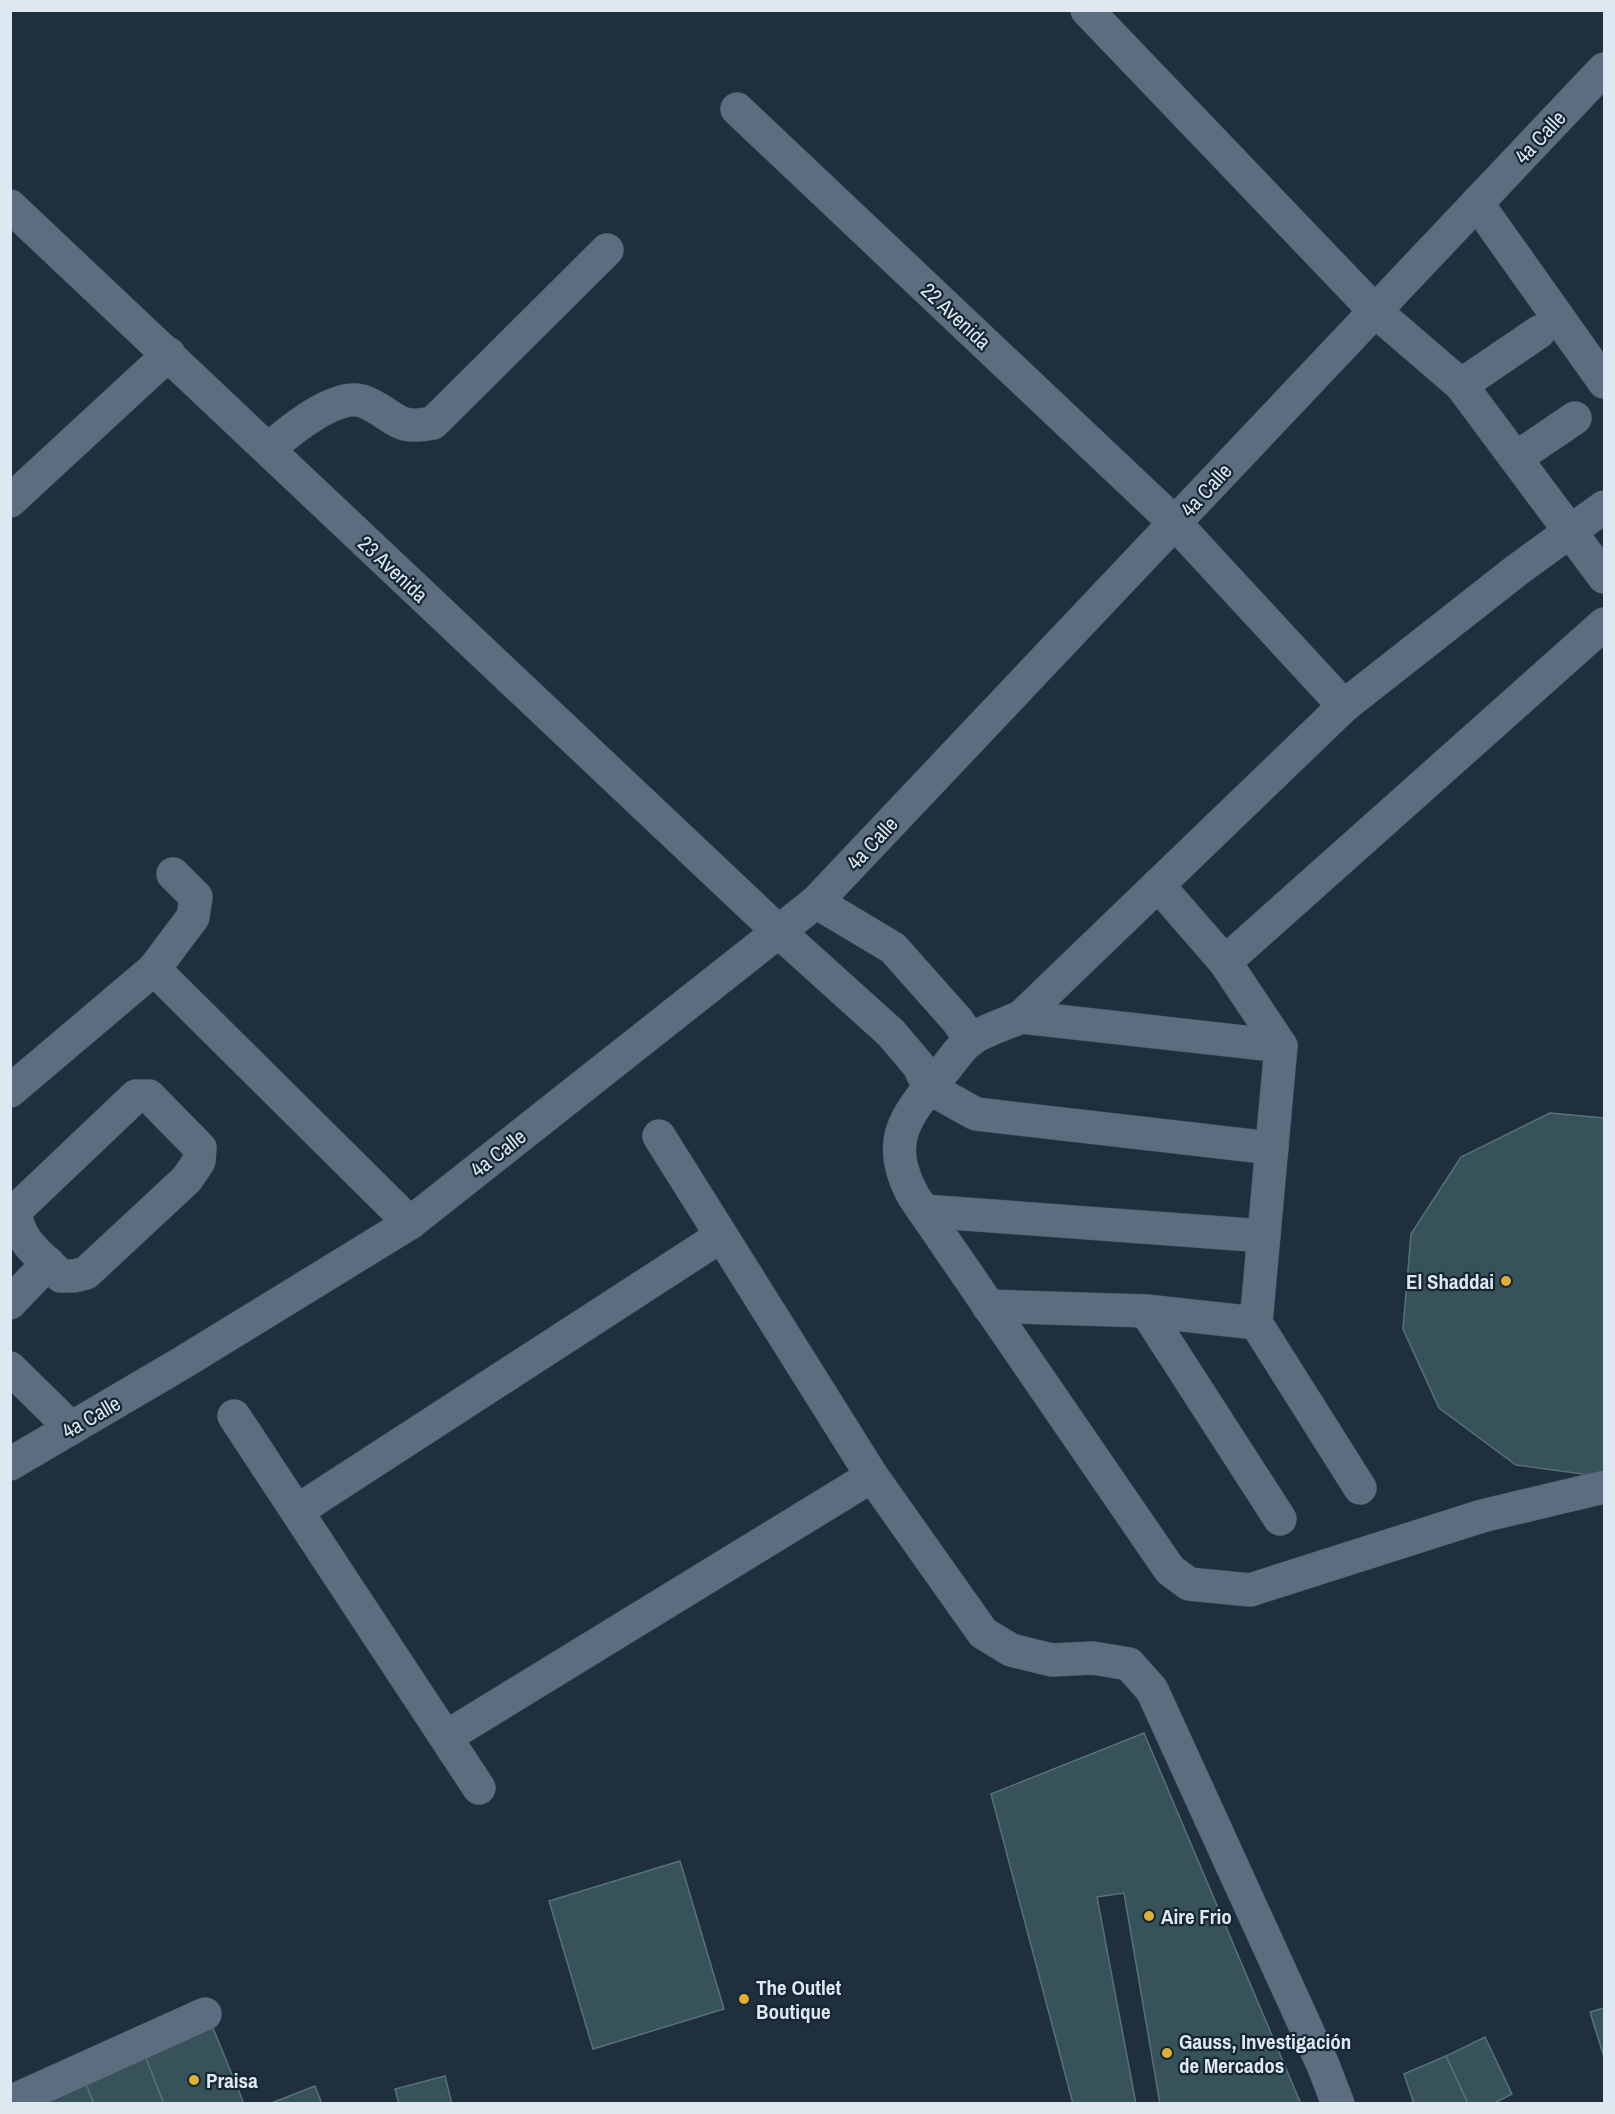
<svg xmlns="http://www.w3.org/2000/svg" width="1615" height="2114" font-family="'Archivo Narrow',sans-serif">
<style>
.building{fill:#375258;stroke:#567278;stroke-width:1.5}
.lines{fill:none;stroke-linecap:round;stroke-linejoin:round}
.minor-casing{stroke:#3f4d59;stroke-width:34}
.minor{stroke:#5b6d7e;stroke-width:33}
.poi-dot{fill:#e0b034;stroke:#152533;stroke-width:2}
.labels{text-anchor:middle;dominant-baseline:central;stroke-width:4.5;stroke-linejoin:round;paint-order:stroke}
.street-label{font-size:21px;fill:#dde8f1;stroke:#152533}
.poi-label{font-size:21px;font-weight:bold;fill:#dde8f1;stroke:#152533;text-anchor:start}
</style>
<rect width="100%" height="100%" fill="#1f2f3e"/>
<!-- building -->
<g class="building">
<path d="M1550,1113l54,5v359l-88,-12 -77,-57 -36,-79 8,-95 50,-77z"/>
<path d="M1144,1733l157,371h-141l-36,-211 -27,4 39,207h-63l-82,-310z"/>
<path d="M680,1861l44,148 -131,40 -44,-148z"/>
<path d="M1604,2008v49l-14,-45z"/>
<path d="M213,2028l31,76h-80l-19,-48z"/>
<path d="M1485,2037l27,57 -19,10h-25l-22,-48z"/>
<path d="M145,2056l19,48h-70l-9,-22z"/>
<path d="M1446,2056l22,48h-54l-10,-30z"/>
<path d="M445,2076l7,28h-53l-4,-15z"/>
<path d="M85,2082l9,22h-55z"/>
<path d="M315,2086l7,18h-53z"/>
</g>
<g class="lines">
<!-- minor casing -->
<g class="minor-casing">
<g id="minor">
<path d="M1087,10l288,301 86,74 143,192"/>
<path d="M737,109l438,414 169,183"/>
<path d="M1477,203l127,179"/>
<path d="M10,206l768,725 113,102 28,33 10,22 47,26 296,34"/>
<path d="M1461,385l78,-53"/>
<path d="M269,449c19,-17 69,-59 96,-47 31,13 29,29 68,21l174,-173"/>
<path d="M1516,458l59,-40"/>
<path d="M10,501l159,-147"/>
<path d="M1604,507l-87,63 -173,136 -323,311c-14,6 -40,15 -51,23 -11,9 -20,24 -30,35 -36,42 -56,68 -26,122l256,373 19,14 61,6 232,-74 122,-29"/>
<path d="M1158,885l67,77 56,84 -25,277"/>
<path d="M816,902l77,46 64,72 14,20"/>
<path d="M1225,962l379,-338"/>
<path d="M154,969l256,254"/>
<path d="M1021,1017l260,29"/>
<path d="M10,1091l144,-122 39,-52 3,-20 -23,-23"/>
<path d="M136,1096h13l51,52 -1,13 -12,18 -101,94 -12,3h-13c-22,-22 -42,-33 -46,-65z"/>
<path d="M659,1136l213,340 111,157 28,17 41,10 41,-2 36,6 23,26 171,375 15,39"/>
<path d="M924,1211l340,25"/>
<path d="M10,1303l38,-40"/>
<path d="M988,1306l158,5 110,12 104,165"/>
<path d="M1146,1311l134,208"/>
<path d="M10,1368l61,60"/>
<path d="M234,1416l245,372"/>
<path d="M10,1464l172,-101 228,-140 406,-321 788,-833"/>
<path d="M297,1511l424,-275"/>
<path d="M446,1737l426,-261"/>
<path d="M10,2102l195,-88"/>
</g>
</g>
<!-- minor -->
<use href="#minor" class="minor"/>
</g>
<!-- markers -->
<g class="poi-dot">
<circle cx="1506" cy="1281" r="6"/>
<circle cx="1149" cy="1916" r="6"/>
<circle cx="744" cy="1999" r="6"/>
<circle cx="1167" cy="2053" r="6"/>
<circle cx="194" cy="2080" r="6"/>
</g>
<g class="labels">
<!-- street labels -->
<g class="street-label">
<text transform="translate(1540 137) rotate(-47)">4a Calle</text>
<text transform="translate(956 316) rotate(43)">22 Avenida</text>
<text transform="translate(1206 490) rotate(-47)">4a Calle</text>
<text transform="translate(393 569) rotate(43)">23 Avenida</text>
<text transform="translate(872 843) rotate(-47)">4a Calle</text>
<text transform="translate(498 1153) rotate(-38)">4a Calle</text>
<text transform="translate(91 1417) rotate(-30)">4a Calle</text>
</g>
<!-- poi labels -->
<g class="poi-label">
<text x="1494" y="1281" text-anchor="end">El Shaddai</text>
<text x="1161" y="1916">Aire Frio</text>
<text x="756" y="1987">The Outlet<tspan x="756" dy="24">Boutique</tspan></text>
<text x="1179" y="2041">Gauss, Investigación<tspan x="1179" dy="24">de Mercados</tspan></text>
<text x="206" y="2080">Praisa</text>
</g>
</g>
<!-- border -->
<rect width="1615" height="2114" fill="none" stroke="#dde8f1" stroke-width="24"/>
</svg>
